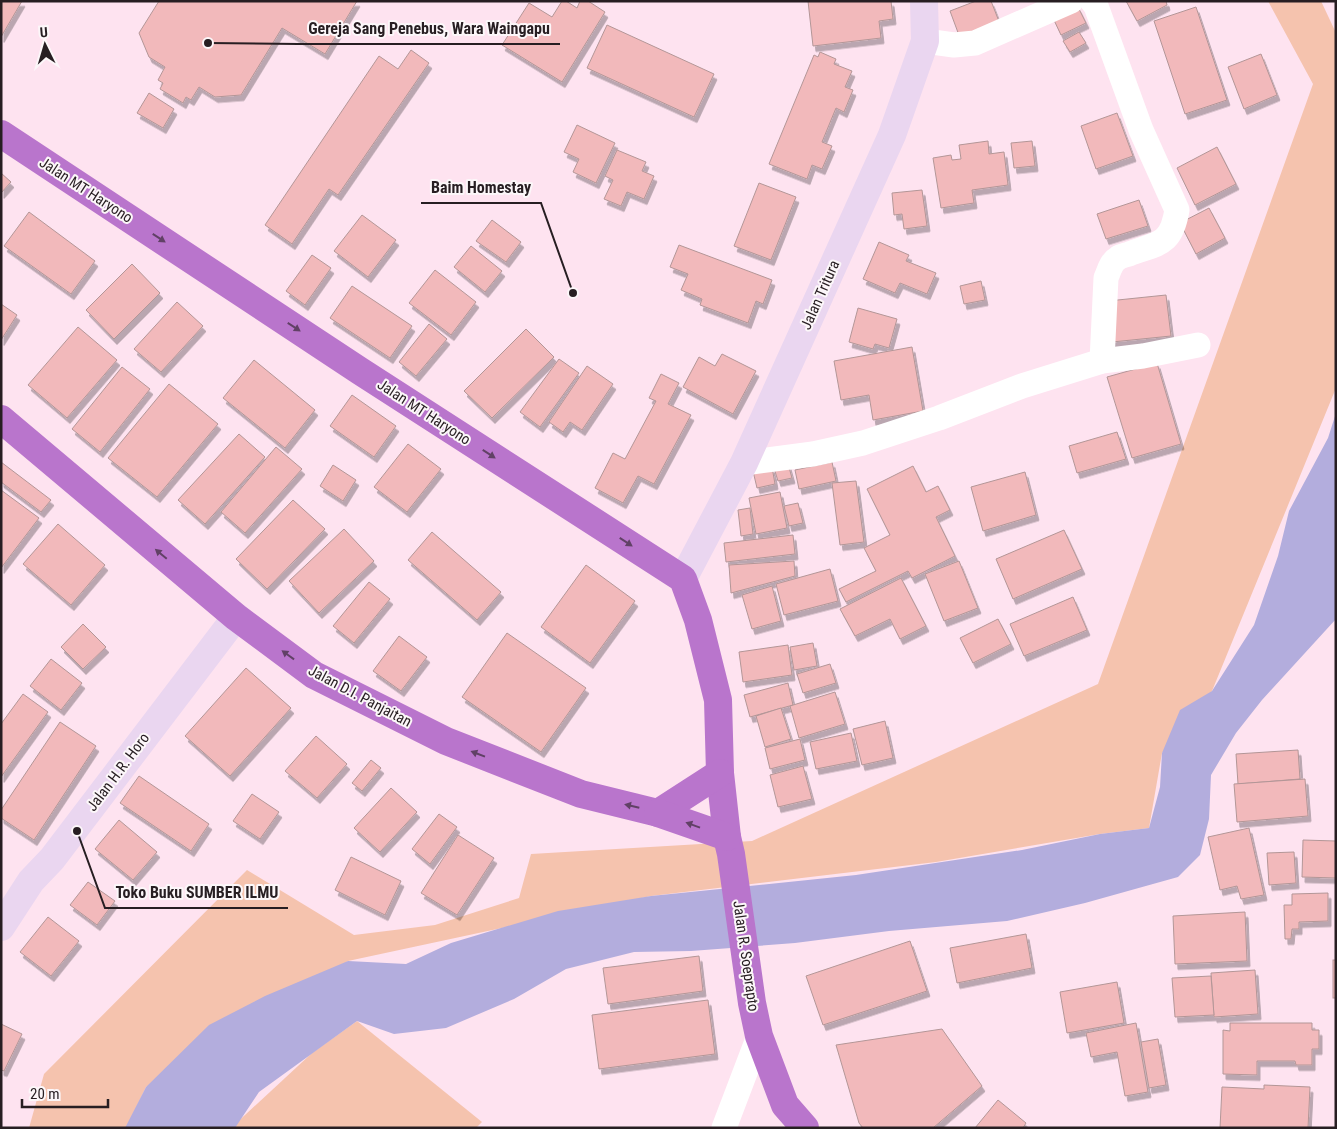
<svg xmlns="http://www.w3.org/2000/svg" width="1337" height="1129" font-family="'Roboto Condensed',sans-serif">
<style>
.green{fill:#f5c3ae}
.water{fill:#b3addd}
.building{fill:#f2b9bb;stroke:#b39697;filter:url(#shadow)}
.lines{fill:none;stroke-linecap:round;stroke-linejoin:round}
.street{stroke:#fff;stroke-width:25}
.secondary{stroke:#ead6f0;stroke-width:28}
.highway{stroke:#b975cc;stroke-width:28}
.oneway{fill:#614166}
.labels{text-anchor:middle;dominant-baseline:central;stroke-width:4;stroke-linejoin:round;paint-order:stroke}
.street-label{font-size:15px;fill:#271e22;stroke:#fcf7f9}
.leader{fill:none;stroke:#271e22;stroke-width:2}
.callout-dot{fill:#271e22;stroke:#fcf7f9;stroke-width:2}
.callout-label{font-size:16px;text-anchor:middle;font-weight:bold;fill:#271e22;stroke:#fcf7f9;stroke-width:4;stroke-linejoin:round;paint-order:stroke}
</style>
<defs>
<filter id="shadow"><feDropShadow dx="3" dy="5.5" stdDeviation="0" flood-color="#0004"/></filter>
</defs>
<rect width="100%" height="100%" fill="#fee3f0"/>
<!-- green -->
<g class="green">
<path d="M1268,1h53l15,32v355l-124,303 -50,62 -13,75 -49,6 -164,28 -285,34 -303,65 -202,126 -20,41h-97l15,-54 203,-204 107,65 81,-10 84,-27 12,-44 221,-13 346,-157 215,-600z"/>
<path d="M357,1021l125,101 -6,6h-245l81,-75z"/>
</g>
<!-- water -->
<path class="water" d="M1336,413v206l-74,81 -26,33 -25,42 -2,44 -9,36 -22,22 -93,26 -78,18 -118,10 -94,12 -104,8 -57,1 -68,17 -52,30 -68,29 -52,6 -37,-13 -98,71 -24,36h-110l21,-41 63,-62 56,-29 83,-35 58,3 45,-21 107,-32 93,-15 205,-21 166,-25 78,-16 49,-6 11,-41 2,-34 18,-43 32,-19 42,-66 24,-69 11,-45 39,-73z"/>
<!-- building -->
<g class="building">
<path d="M1,1h21l-21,36z"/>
<path d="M159,1h198l-32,53 -43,-26 -41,67 -26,2 -16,-10 -8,13 -5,-3 -3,6 -23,-14 3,-6 -5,-3 7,-13 -16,-10 -10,-24z"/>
<path d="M562,1h4l11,7 3,-7h8l17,11 -43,70 -60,-37 27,-42 23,14z"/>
<path d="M808,1h83l2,18 -14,2 2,17 -68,8z"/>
<path d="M976,1h15l9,23 -40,14 -10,-27z"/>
<path d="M1126,1h40l1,4 -30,16z"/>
<path d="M1078,7l8,16 -25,12 -8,-17z"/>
<path d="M1196,7l31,93 -42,14 -31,-93z"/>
<path d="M607,25l107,49 -20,43 -107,-49z"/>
<path d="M1079,32l7,11 -16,9 -7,-11z"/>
<path d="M411,50l18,13 -91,132 -9,-6 -37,55 -27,-19 114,-169 19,13z"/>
<path d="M820,52l16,7 -2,5 18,7 -7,16 8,3 -9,22 -8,-4 -14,34 10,4 -10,23 -10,-4 -5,14 -38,-15 45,-109 4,2z"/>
<path d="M1261,54l16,41 -33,14 -16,-42z"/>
<path d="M149,93l25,16 -11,19 -26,-15z"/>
<path d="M1117,113l16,43 -37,13 -15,-43z"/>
<path d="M577,125l38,18 -19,40 -23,-11 6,-13 -15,-7z"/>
<path d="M988,141l1,13 15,-2 4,33 -36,5 2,13 -33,5 -8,-50 18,-3 1,5 9,-1 -2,-14z"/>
<path d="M1032,141l3,25 -21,2 -3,-25z"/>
<path d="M1217,147l19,37 -41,21 -18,-37z"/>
<path d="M617,150l29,12 -4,9 12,5 -10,23 -17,-7 -6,14 -17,-7 9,-19 -8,-4z"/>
<path d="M1,173l10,9 -10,11z"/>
<path d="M759,183l37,14 -25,63 -37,-14z"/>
<path d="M922,190l5,36 -23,3 -2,-15 -8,1 -2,-22z"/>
<path d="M1139,200l9,26 -42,13 -9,-25z"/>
<path d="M1209,208l16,30 -29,16 -16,-31z"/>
<path d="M29,212l66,49 -24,33 -67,-48z"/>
<path d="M362,215l34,25 -28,37 -34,-26z"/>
<path d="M492,220l29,22 -15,20 -30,-21z"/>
<path d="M879,242l30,13 -3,6 30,12 -9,21 -27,-11 -5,10 -32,-14z"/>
<path d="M679,245l93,35 -9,24 -7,-3 -8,22 -48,-18 2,-6 -21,-9 7,-16 -18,-7z"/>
<path d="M471,246l31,25 -17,21 -31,-25z"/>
<path d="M312,255l19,13 -26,37 -19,-14z"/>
<path d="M132,264l28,29 -46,46 -28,-29z"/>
<path d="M435,270l41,32 -25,33 -42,-32z"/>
<path d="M981,281l4,19 -21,4 -4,-18z"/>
<path d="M352,286l60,40 -22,32 -60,-40z"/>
<path d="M1166,295l5,41 -59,6 -4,-41z"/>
<path d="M177,302l26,24 -42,46 -27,-23z"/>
<path d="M1,304l16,11 -16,25z"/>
<path d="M858,308l39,11 -8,29 -14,-4 -2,5 -24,-7z"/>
<path d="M429,324l18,15 -31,37 -17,-14z"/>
<path d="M78,327l39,33 -50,58 -39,-33z"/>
<path d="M526,329l28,28 -62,61 -28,-27z"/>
<path d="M912,347l11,64 -50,9 -4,-25 -28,5 -7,-39z"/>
<path d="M722,354l34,17 -23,43 -50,-27 16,-30 16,9z"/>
<path d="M559,359l20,14 -39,54 -20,-15z"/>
<path d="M254,360l61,50 -30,38 -62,-50z"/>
<path d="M1157,363l24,81 -49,14 -25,-81z"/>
<path d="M587,366l26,18 -31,46 -12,-8 -7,10 -14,-10z"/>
<path d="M122,367l28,22 -50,63 -28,-23z"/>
<path d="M661,374l18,9 -11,21 23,11 -37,69 -16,-8 -15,27 -28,-15 18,-35 12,6 31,-58 -7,-3z"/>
<path d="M169,384l49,40 -61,73 -49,-39z"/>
<path d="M352,395l44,31 -22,31 -44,-31z"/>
<path d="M1117,432l9,27 -49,14 -8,-27z"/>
<path d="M239,434l26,23 -60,67 -27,-24z"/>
<path d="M408,444l33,25 -34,43 -33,-25z"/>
<path d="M276,447l26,22 -57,64 -24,-21z"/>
<path d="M1,462l50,38 -10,12 -40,-30z"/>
<path d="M832,462l4,19 -37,8 -4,-19z"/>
<path d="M788,464l4,14 -14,3 -4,-13z"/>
<path d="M333,465l23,15 -13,21 -23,-15z"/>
<path d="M913,466l13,26 12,-6 12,24 -14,7 19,39 -43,22 -4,-7 -62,31 -7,-13 37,-18 -12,-23 26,-13 -23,-46z"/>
<path d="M772,467l3,17 -18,4 -4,-17z"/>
<path d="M1025,472l11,43 -53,16 -12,-44z"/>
<path d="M856,481l8,61 -24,3 -8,-62z"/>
<path d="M1,490l38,28 -38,50z"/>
<path d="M780,492l7,36 -31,6 -7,-36z"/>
<path d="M293,500l32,29 -58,60 -31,-30z"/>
<path d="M798,503l5,20 -14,3 -5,-20z"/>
<path d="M750,508l3,26 -12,2 -3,-26z"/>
<path d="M58,524l47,41 -34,40 -48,-41z"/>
<path d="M344,529l30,32 -55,52 -30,-32z"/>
<path d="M1064,530l18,39 -69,30 -17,-40z"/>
<path d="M432,532l69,60 -24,28 -69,-60z"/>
<path d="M793,535l2,19 -69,8 -2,-19z"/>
<path d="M794,561l1,15 -64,17 -2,-28z"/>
<path d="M959,561l19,47 -34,13 -19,-47z"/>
<path d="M586,565l49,36 -45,62 -49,-36z"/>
<path d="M830,569l8,32 -54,14 -8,-31z"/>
<path d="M901,578l25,48 -26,13 -10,-20 -35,17 -15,-27z"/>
<path d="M369,582l21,17 -36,44 -21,-17z"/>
<path d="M772,586l9,35 -29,8 -10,-34z"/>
<path d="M1073,597l14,33 -63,26 -14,-32z"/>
<path d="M998,619l13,25 -38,19 -13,-25z"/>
<path d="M83,624l23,23 -23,22 -22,-22z"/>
<path d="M507,633l79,55 -45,64 -79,-55z"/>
<path d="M399,636l28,21 -26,34 -28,-20z"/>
<path d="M813,643l4,23 -23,4 -4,-23z"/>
<path d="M788,645l4,30 -49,7 -4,-30z"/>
<path d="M51,659l31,24 -21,27 -31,-24z"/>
<path d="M830,664l6,19 -33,10 -6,-19z"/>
<path d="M246,668l45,40 -61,68 -45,-40z"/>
<path d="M788,683l5,22 -43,12 -6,-22z"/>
<path d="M835,692l10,32 -46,14 -9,-32z"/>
<path d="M23,694l25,18 -47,65v-53z"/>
<path d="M781,708l10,31 -26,8 -9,-31z"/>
<path d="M885,721l8,37 -31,7 -9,-36z"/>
<path d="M60,722l36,24 -62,94 -33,-22v-8z"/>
<path d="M851,733l6,28 -41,8 -6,-27z"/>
<path d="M316,736l31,28 -30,34 -32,-27z"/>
<path d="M800,739l5,21 -35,9 -5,-21z"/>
<path d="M1298,750l2,29 -62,5 -2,-30z"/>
<path d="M371,760l10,8 -19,23 -10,-8z"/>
<path d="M803,766l9,33 -34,8 -8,-32z"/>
<path d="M139,776l70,48 -18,27 -71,-48z"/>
<path d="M1305,779l3,37 -71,6 -3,-38z"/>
<path d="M391,788l26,24 -37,40 -26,-24z"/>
<path d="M252,794l27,18 -19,27 -27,-18z"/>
<path d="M439,814l18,13 -27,37 -18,-15z"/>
<path d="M119,820l38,32 -24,28 -38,-31z"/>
<path d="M1249,828l15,67 -23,4 -4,-13 -17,4 -12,-53z"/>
<path d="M458,835l36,23 -37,57 -36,-22z"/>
<path d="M1303,840l33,1v37l-34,-1z"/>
<path d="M1294,852l2,31 -27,2 -2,-32z"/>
<path d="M351,857l50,24 -16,34 -50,-25z"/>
<path d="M88,882l27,19 -18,24 -27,-20z"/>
<path d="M1328,893v28l-29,1v7h-7l-1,10h-6l-1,-34h8v-11z"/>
<path d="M1245,912l2,49 -72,3 -2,-48z"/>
<path d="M48,917l31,24 -28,35 -31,-24z"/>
<path d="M1026,934l6,34 -75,15 -7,-35z"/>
<path d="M910,941l17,50 -104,34 -17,-49z"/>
<path d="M699,956l4,35 -95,13 -5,-36z"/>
<rect x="1333" y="960" width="3" height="38"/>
<path d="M1255,970l3,44 -44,3 -3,-44z"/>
<path d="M1211,976l3,39 -39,2 -3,-39z"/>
<path d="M1117,982l7,41 -57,10 -7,-41z"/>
<path d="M708,1000l7,54 -116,15 -7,-54z"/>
<path d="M1136,1023l12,69 -23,4 -8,-44 -26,5 -5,-24z"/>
<path d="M1230,1023h82v7h7v19h-7v16h-16l-1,-4h-38v14l-34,-1v-44l7,1z"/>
<path d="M1,1024l21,10 -18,37 -3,-1z"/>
<path d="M942,1029l40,57 -49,42h-70l-4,-5 -23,-78z"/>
<path d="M1158,1039l8,46 -17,3 -8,-46z"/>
<path d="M1264,1085l46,2 -2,41h-88l2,-41 42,2z"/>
<path d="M998,1100l28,23 -3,5h-48z"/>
</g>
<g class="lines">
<!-- street -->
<g class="street">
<path d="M1092,1l4,5 45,124 36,80c-6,36 -19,33 -48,44 -3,1 -8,2 -11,4 -7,4 -9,13 -12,20l-4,83"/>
<path d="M925,41l29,4 21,-2 96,-42"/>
<path d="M744,463l69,-9 50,-11 76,-25 83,-32 80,-25 41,-5 55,-11"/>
<path d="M724,1128l35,-92"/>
</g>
<!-- secondary -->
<g class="secondary">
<path d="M683,579l61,-116 148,-328 33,-94 -1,-40"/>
<path d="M1,927l30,-46 21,-22 184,-242"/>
</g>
<!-- highway -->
<g class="highway">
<path d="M1,134l359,237 323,208 15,41 20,80 2,73 7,64 4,17 21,149 7,33 26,69 20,23"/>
<path d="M1,419l235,198 78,58 132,66 135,53 77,19 62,-40"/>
<path d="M658,813l69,24"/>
</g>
</g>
<!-- one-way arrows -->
<defs><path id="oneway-solid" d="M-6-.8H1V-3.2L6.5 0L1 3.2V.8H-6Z" transform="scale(1.25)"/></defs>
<g class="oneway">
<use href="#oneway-solid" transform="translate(159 238) rotate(33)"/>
<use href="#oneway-solid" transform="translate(294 327) rotate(33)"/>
<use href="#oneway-solid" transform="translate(489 454) rotate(33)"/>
<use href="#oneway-solid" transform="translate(626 542) rotate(33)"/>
<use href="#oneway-solid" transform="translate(161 554) rotate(-140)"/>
<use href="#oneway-solid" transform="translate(288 655) rotate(-144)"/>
<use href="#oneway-solid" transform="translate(478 754) rotate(-159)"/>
<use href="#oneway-solid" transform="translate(632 806) rotate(-167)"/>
<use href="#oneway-solid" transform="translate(693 825) rotate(-160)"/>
</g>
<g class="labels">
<!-- street labels -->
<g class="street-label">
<text transform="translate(86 190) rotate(33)">Jalan MT Haryono</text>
<text transform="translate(820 295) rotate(-66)">Jalan Tritura</text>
<text transform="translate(424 412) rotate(33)">Jalan MT Haryono</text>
<text transform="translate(360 696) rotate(28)">Jalan D.I. Panjaitan</text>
<text transform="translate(118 772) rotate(-53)">Jalan H.R. Horo</text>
<text transform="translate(746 956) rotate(82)">Jalan R. Soeprapto</text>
</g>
</g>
<!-- callouts -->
<path class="leader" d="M208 43L298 44H560M573 293L541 203H421M77 831L105 908H288"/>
<g class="callout-dot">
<circle cx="208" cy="43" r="5"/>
<circle cx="573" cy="293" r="5"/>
<circle cx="77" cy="831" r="5"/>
</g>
<g class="callout-label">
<text x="429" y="34">Gereja Sang Penebus, Wara Waingapu</text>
<text x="481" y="193">Baim Homestay</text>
<text x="197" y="898">Toko Buku SUMBER ILMU</text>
</g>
<!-- border -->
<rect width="1337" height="1129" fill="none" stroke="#271e22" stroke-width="5"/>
<!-- north arrow -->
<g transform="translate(45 45) rotate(355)" stroke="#fcf7f9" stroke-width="4" paint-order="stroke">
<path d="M0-4L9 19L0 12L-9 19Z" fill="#271e22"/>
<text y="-8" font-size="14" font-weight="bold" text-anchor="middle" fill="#271e22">U</text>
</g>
<!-- scale -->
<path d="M22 1099v8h86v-8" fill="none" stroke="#271e22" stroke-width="2.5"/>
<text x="30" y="1099" font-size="15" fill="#271e22" stroke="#fcf7f9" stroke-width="4" paint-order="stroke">20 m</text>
</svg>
